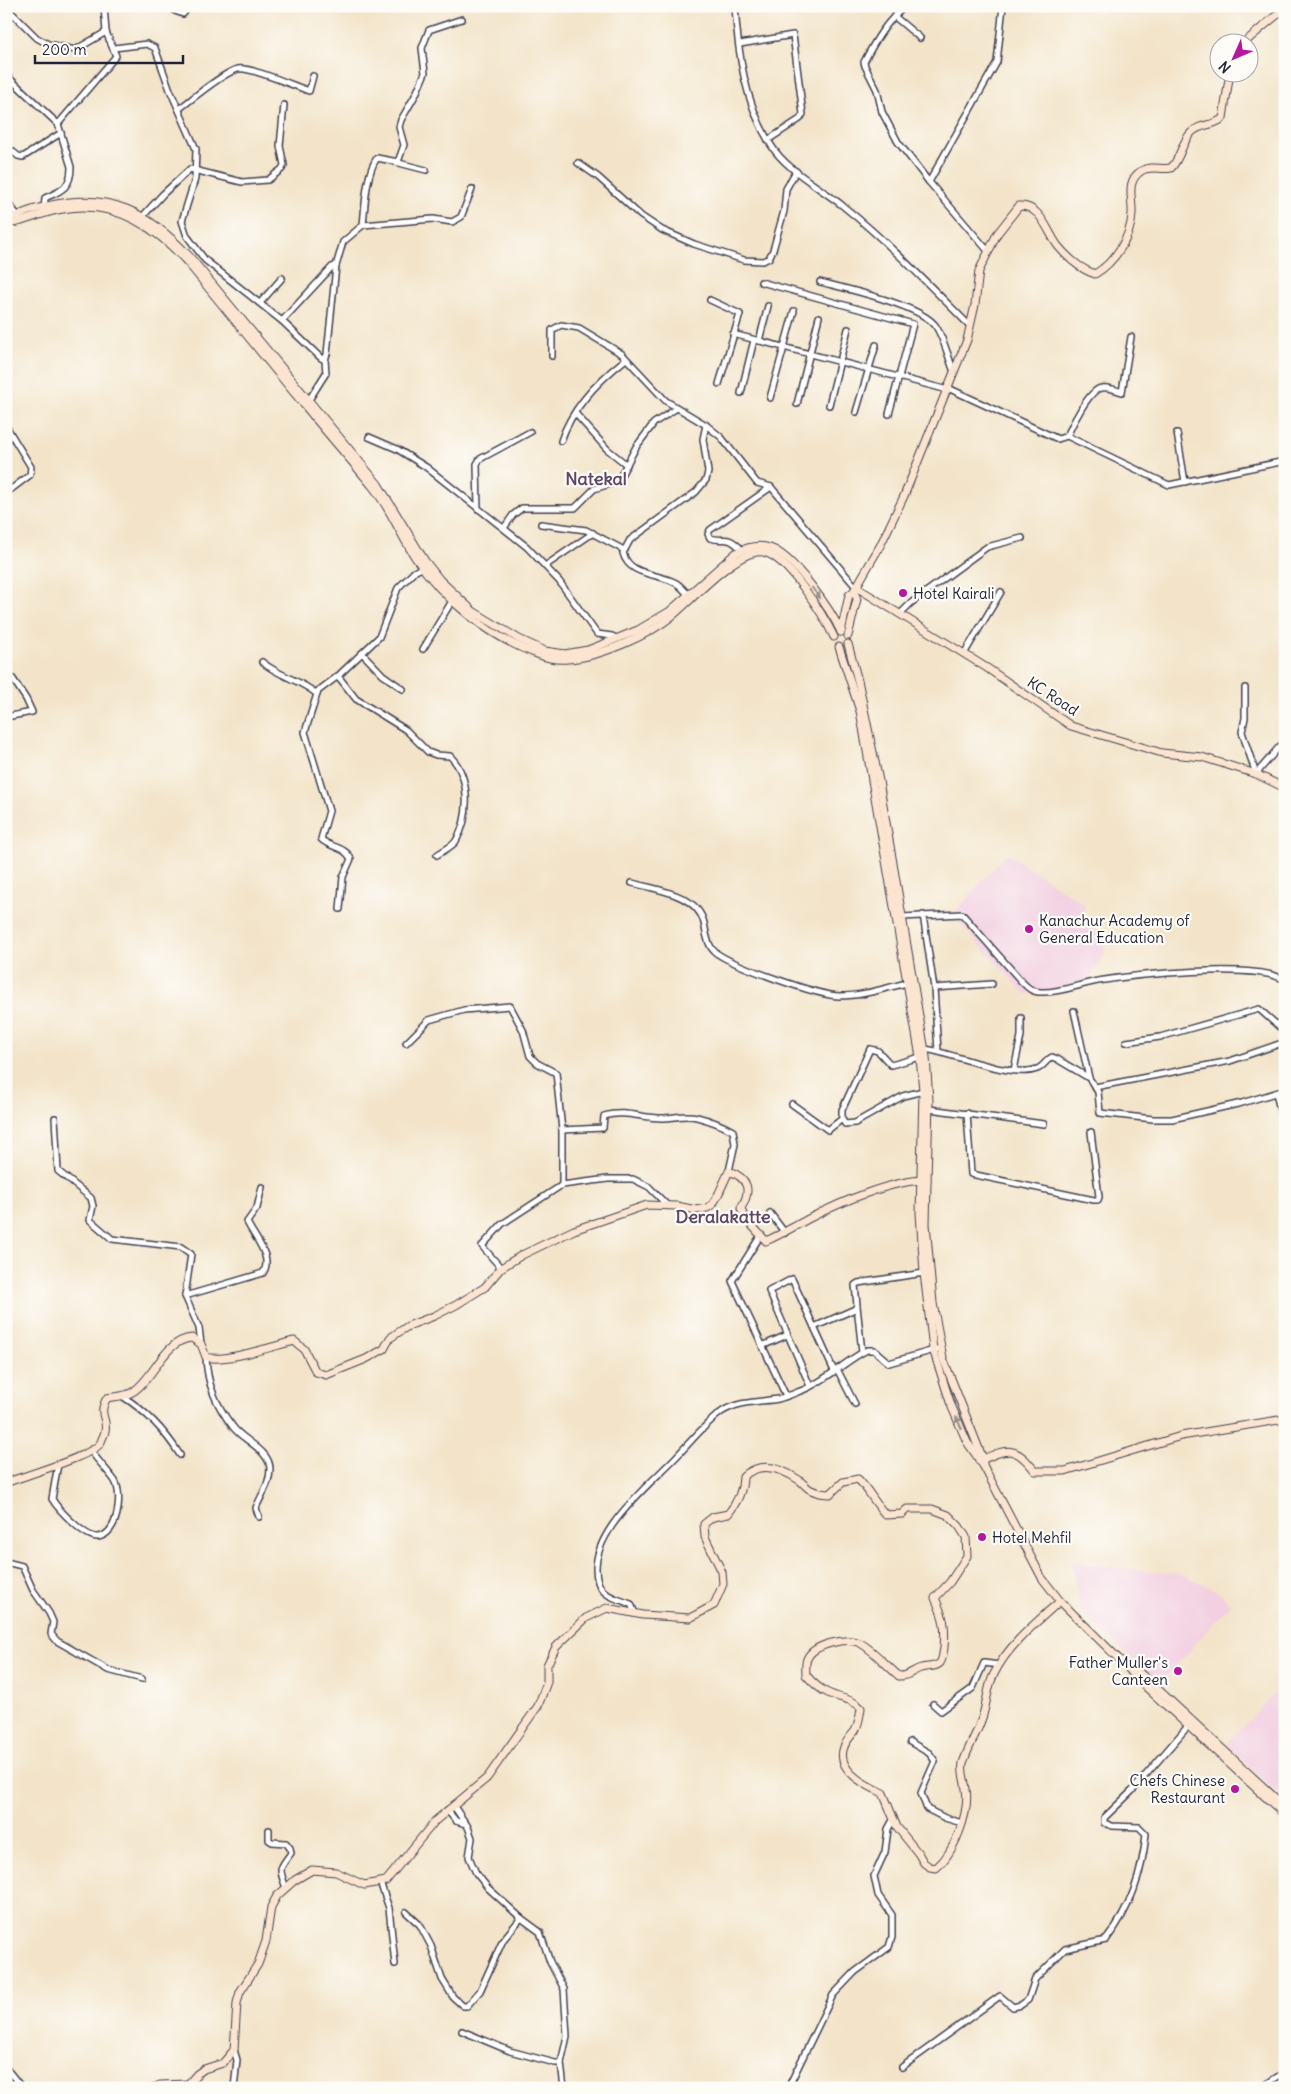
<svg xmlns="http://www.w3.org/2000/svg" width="1291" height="2094" font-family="Delius,sans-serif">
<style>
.built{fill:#f2cfe1}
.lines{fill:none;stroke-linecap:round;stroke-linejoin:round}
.street-casing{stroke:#413f50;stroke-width:8}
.secondary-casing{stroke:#413f50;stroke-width:9}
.street{stroke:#fff;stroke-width:5}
.secondary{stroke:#fce5d0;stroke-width:7}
.oneway{fill:#9a8d8d}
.poi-dot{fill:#b5179e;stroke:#fdfcf7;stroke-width:2}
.labels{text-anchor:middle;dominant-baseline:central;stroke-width:4.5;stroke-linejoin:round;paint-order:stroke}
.poi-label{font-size:15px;fill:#22223b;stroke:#fdfcf7;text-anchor:start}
.street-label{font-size:15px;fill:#22223b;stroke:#fdfcf7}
.quarter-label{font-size:18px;font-weight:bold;fill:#614767;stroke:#fdfcf7}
</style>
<rect width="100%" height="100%" fill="#fdfcf7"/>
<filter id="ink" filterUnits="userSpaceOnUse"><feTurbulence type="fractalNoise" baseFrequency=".02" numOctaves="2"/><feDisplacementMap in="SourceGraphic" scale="10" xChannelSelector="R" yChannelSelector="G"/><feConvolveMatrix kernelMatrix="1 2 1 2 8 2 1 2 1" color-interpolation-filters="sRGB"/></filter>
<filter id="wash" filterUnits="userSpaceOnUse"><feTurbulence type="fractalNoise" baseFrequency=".0096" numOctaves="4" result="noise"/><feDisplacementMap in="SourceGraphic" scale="20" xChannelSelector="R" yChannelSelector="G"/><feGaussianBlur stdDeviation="1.12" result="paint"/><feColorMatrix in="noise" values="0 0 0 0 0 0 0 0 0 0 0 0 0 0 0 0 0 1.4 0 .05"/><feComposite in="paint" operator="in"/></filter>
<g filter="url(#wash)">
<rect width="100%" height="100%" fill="#f3e4c9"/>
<!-- built -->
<g class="built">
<path d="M1007,853l78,52 -4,16 24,17v16l-21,32 -59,8 -73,-79z"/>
<path d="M1071,1562l114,13 34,17 11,12 -69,80 -80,-72z"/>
<path d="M1285,1683v118l-59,-57z"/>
</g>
</g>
<g filter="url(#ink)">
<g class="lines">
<!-- street casing -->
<g class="street-casing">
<g id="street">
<path d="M169,6l6,5 8,3 6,-8"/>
<path d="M735,6c3,48 10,98 36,139 14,24 50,43 72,61 46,37 86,79 127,120"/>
<path d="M906,6c-19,14 -31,35 -42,56l1,4 12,24 5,22 16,30 31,40 60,70"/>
<path d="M6,7l31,31 11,6 27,6 31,-18"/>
<path d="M895,17l25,21"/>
<path d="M740,44l53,-9 10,79 -3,5 -32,21"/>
<path d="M114,48l33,-4 8,4 15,42 26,59 -1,30 -13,42 5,15 18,24 77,61 39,37 4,2"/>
<path d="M6,75l52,49 13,43c0,21 -10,24 -26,31l-1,11"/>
<path d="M179,109c13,-10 45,-37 59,-40 14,-2 56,17 71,22l4,-15"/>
<path d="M58,124l58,-68 -10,-24 -2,-26"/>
<path d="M6,146l12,10 5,1 38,-24"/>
<path d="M395,162l31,8"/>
<path d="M578,163l20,14 43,39 21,14 32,14 50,16 19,1 6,-3 4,-8 11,-39 2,-22 10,-18"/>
<path d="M929,182l68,-120 6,-56"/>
<path d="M6,200l12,16"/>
<path d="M143,216l20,-22 27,-25 52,13 26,-2 14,-11 2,-4 -4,-19 4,-41"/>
<path d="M363,225c2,-19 3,-52 14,-67l21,4 6,-17 -5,-18 2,-7 15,-26 9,-21 -3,-25 7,-18 33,-11"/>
<path d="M761,282l152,42 -24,90"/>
<path d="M820,282c27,7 99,23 115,43 8,11 14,34 19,47"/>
<path d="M710,300l30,14 -21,70"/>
<path d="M260,303l22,-25"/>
<path d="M282,321l50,-54 4,-1"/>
<path d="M733,334l215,56"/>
<path d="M759,341l9,-35"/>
<path d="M552,356v-26l9,-5 18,3 43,26 44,47 40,24 15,12 36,46 14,4 85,100"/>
<path d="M948,388l110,51 9,-3 102,49 116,-24"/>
<path d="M741,393l13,-53"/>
<path d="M770,398l24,-87"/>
<path d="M307,403l19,-30 -1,-13 2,-6 9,-88 7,-24 20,-17 70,-6 19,3 9,-5 11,-28"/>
<path d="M797,404l22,-87"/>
<path d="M829,405l19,-76"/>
<path d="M856,412l20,-67"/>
<path d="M575,413l32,36 20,16"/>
<path d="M6,426l25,41 -1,8 -24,18"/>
<path d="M1177,433l8,49"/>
<path d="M1067,436c5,-11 23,-48 35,-48 6,-1 14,2 20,4l9,-55"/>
<path d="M369,437l28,12 29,18 101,80 32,34 38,53 15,2 6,3"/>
<path d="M561,441c11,-34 38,-61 65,-82"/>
<path d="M478,509l-1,-45 3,-5 50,-27"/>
<path d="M541,524l45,6 38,20"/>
<path d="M504,528l9,-13 9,-7h53l19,-19 19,-6 6,-4 17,-32 18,-24 23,-15"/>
<path d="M742,550c-16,-17 -16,-7 -32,-12l-2,-4 2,-4 61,-43"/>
<path d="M545,566l48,-33"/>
<path d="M690,597c-4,-5 -9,-11 -14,-14 -18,-10 -47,-7 -53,-30l7,-13 66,-48 10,-12 2,-8 -5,-33 3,-14"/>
<path d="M900,614l11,-11 76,-56 35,-9"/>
<path d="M423,649l29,-48"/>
<path d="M362,653l21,22 20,14"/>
<path d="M964,654l37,-62"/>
<path d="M262,662c17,14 38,18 55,32l1,-3"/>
<path d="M338,676l18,23 50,31 22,22 8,3 14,1c21,21 20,61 6,85 -4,6 -14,10 -19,14"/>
<path d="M1245,688v30l-3,14 14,42 24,-28 5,-2"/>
<path d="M6,717l26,-5 -6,-13 -13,-20"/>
<path d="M632,883c26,7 65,11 72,40 2,9 3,22 11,29 16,13 104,44 125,44 23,0 45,-8 67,-13"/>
<path d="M340,909l3,-32 8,-18c-6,-13 -21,-11 -30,-20l8,-28 -24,-79 13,-41 20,-15 41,-39 19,-49 16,-16 11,-6"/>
<path d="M923,915l11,73 58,-4"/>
<path d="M902,917l60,-3 60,68c6,6 10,10 19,10 19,1 39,-8 57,-11 36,-6 158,-19 187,-1"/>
<path d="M934,988l4,63"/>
<path d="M1074,1011l15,67"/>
<path d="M1126,1042l34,-5 99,-28 26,23"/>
<path d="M406,1043l23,-23 35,-10 46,-4 13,24 7,26 7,7 19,10 6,57v55"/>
<path d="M925,1049c27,4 88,30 112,20 6,-2 9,-9 15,-12l5,2 32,19 9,14 2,21 53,6h19l70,-16 43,-13"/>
<path d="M920,1057l-29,8 -13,-14 -8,-2 -28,61v9l3,5 10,-1 48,-27 20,-5"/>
<path d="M1014,1070l7,-34v-18"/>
<path d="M1095,1087l135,-26 55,-19"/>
<path d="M1276,1093l7,30h2"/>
<path d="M792,1104l36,26 14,-11"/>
<path d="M929,1109l115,15"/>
<path d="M967,1113l4,61 123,26h4l1,-3 -8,-65"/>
<path d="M55,1118l3,53 33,27 2,8 -3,14 22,19 69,8 10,7 -6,42 14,32 2,16"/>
<path d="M562,1130l41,-2 1,-12c20,-6 38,2 58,2 12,0 23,-4 35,-1 12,3 25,8 36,14l2,13 -6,27"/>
<path d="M770,1213l15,20"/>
<path d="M761,1235l-29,46 54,115"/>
<path d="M501,1268l-19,-22 20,-22 60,-39 46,-6h25l16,8 19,19"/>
<path d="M185,1296l78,-23c11,-16 -10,-37 -16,-51l10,-14 5,-21"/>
<path d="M857,1306l5,46"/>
<path d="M814,1327l20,44"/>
<path d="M762,1346l25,-11"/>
<path d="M206,1357c1,27 10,48 27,70 9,13 37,23 37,42 0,15 -9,26 -14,39l3,9"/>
<path d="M837,1369l18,35"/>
<path d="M810,1386l-41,-95 23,-12 22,48 41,-18 2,-4 -2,-20 3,-2 66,-10"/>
<path d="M122,1396c24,15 43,35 58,59"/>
<path d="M58,1464l-6,35c6,10 33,39 46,38 20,-2 25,-42 17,-56 -7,-10 -17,-20 -24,-30"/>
<path d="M6,1562l16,4 11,24 16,23 4,9 -2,12 6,7 51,29 34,9"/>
<path d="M635,1613l-4,-9c-13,-5 -28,-7 -33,-22 -14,-45 49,-95 76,-123 16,-16 31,-36 49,-48 16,-10 37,-9 55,-12 8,-2 17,-6 25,-9 23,-9 42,-29 64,-40h7l15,13 52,-15"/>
<path d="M933,1704l8,7 32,-23 11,-25 15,2"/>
<path d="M910,1742l19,11 6,8 -14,32 6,16 18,9 17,5"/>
<path d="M453,1805l15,22 4,11 -3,19 7,16 12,15 33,30 19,14 10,30 14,27 3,47 -6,27 3,25"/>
<path d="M447,1810l9,11 10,3"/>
<path d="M269,1830v10l3,2 14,1 4,5 1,5c-13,17 -12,15 -5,35"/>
<path d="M380,1882l9,26 6,56"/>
<path d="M406,1912l14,13 11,21 11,33 11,18 10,9h4l13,-15 23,-51 18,-22"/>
<path d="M462,2031l48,20 45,12h6"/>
<path d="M234,2050l3,10 -3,28"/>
<path d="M902,2067l98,-71 13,11 8,-2 7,-5 7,-21 30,-30 41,-9c25,-32 36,-66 40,-106l-7,-7 -27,-1 -8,-3v-5l28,-27 57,-66"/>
<path d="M6,2068l16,20"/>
<path d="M788,2088l45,-93 22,-23 34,-25 3,-10v-22l-14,-20 -4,-19 11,-24 3,-23 5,-9"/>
<path d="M1260,2088l25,-16"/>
</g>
</g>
<!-- secondary casing -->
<g class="secondary-casing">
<g id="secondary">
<path d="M1245,42l40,-34"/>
<path d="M9,222c9,-9 26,-13 38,-16 63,-15 101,6 143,51l188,227 47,77 15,19 33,31 46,28 26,12 20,3 23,-4 23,-9 27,-11 32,-19 66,-58c11,-6 22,-9 34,-5 23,7 61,62 71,84"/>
<path d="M7,223c3,-1 7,0 11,-1 15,-4 29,-11 45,-13 51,-10 92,17 125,54 39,48 78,96 118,144 22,27 45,53 67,80 17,21 27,47 42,70 28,42 74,80 122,97 10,4 21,6 31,5 31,-2 80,-23 104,-43 19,-15 66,-68 91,-64 24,4 61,64 71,85"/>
<path d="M856,587l131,81 84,58 91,27 40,4 54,17 29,14"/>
<path d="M854,591l26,-45 24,-50 50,-124 13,-32 8,-35 4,-34 18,-37 22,-28c22,-1 28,25 39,40 10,12 22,23 37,28 20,-12 36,-37 37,-60 1,-16 -7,-32 9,-43 10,-6 20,-1 30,-3 10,-10 10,-25 20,-35 9,-10 22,-6 32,-15l7,-46"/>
<path d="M841,632l8,-37 5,-4 3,8 -9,37"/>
<path d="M848,644l11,41 20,96 47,276 3,43 -3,124 7,79 10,55 40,101v6"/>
<path d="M839,647l21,64 60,346 3,34 -3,122 4,60 9,76 18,56 16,37 16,23 59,113 18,23 69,68 6,8 150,138"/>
<path d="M979,1461c29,-13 36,-16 56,10h30l116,-35 104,-17"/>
<path d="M6,1483c18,-8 89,-27 95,-41 1,-4 4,-8 4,-11 3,-13 -8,-16 2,-33 9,-2 19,-1 27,-7 21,-14 30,-51 58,-53l9,6 5,13c18,6 67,-11 88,-16l10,8 12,23 10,3 40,-16 18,-10 6,-11 18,-12 26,-10 22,-11 29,-18 16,-19 21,-13 52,-25 73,-25 30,1 19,4 11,-2 6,-4 5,-9 11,-24c19,7 23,19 12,37l3,9 22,24c16,-7 29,-15 44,-23 31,-16 82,-38 117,-38"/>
<path d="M1129,1669l11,4 20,18 125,116"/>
<path d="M154,2088l6,-3 28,-1 9,-10 7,-5 19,-6 11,-13 3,-47 3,-11 18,-28 8,-23 5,-34 6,-11 18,-16 17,-10 24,2 28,13 22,-4 49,-60 52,-43 51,-72 9,-24v-17l9,-18 30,-29 21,-10 36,7 47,3 24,-13 9,-21 -1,-12 -17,-35 -1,-13 9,-7 15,-3c8,-10 15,-23 15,-37 17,-17 38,-9 56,3 4,3 8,8 12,10 7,3 13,4 19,4l13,-12 15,-3c11,11 17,25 28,36l16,-1 5,-5h25l16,6 11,11 7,11 1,19 -17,26 -15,16c9,20 11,28 9,50 -1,4 -1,11 -4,15 -5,5 -13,3 -19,5 -8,2 -13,9 -22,8 -11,-9 -28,-28 -39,-33 -13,-6 -47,1 -53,16 -2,4 -1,11 -1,16 6,7 13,14 22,18 12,6 24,5 33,15 -1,8 -2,16 -6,23 -4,5 -9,10 -11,16 -9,23 23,39 39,46l14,34 21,26 6,10 6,4 6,1c18,-15 34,-55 30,-79 -1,-9 -5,-16 -3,-26 5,-15 14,-30 19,-45 5,-14 5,-31 12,-44 14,-29 43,-52 66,-73"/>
</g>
</g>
<!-- street -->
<use href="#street" class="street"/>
<!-- secondary -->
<use href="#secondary" class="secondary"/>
</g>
<!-- one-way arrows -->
<defs><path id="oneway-solid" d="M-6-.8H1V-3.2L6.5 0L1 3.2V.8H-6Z" transform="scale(1.25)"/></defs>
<g class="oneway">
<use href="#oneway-solid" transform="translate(816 593) rotate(53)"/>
<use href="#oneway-solid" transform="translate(959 1423) rotate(-115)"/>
</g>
</g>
<!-- markers -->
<g class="poi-dot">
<circle cx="903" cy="593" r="5"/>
<circle cx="1029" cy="929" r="5"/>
<circle cx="982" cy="1537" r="5"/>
<circle cx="1178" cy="1671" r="5"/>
<circle cx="1235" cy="1789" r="5"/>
</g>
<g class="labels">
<!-- poi labels -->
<g class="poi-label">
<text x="913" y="593">Hotel Kairali</text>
<text x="1039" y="920">Kanachur Academy of<tspan x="1039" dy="17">General Education</tspan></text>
<text x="992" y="1537">Hotel Mehfil</text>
<text x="1168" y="1662" text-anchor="end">Father Muller's<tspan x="1168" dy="17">Canteen</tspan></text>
<text x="1225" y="1780" text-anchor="end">Chefs Chinese<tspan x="1225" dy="17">Restaurant</tspan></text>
</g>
<!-- street labels -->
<g class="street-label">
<text transform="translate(1053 696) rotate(33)">KC Road</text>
</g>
<!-- quarter labels -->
<g class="quarter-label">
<text x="596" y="478">Natekal</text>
<text x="723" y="1216">Deralakatte</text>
</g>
</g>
<!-- margin -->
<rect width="1291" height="2094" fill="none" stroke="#fdfcf7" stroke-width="25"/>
<!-- north arrow -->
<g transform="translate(1234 58) rotate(225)"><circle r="24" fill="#fdfcf7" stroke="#a5a5ac"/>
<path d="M0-4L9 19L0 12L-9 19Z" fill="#b5179e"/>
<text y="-8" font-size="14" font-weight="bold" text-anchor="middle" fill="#22223b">N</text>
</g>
<!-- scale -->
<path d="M35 55v8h148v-8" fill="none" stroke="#22223b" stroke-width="2.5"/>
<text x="42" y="55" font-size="15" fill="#22223b" stroke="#fdfcf7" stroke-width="4" paint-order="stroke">200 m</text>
</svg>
